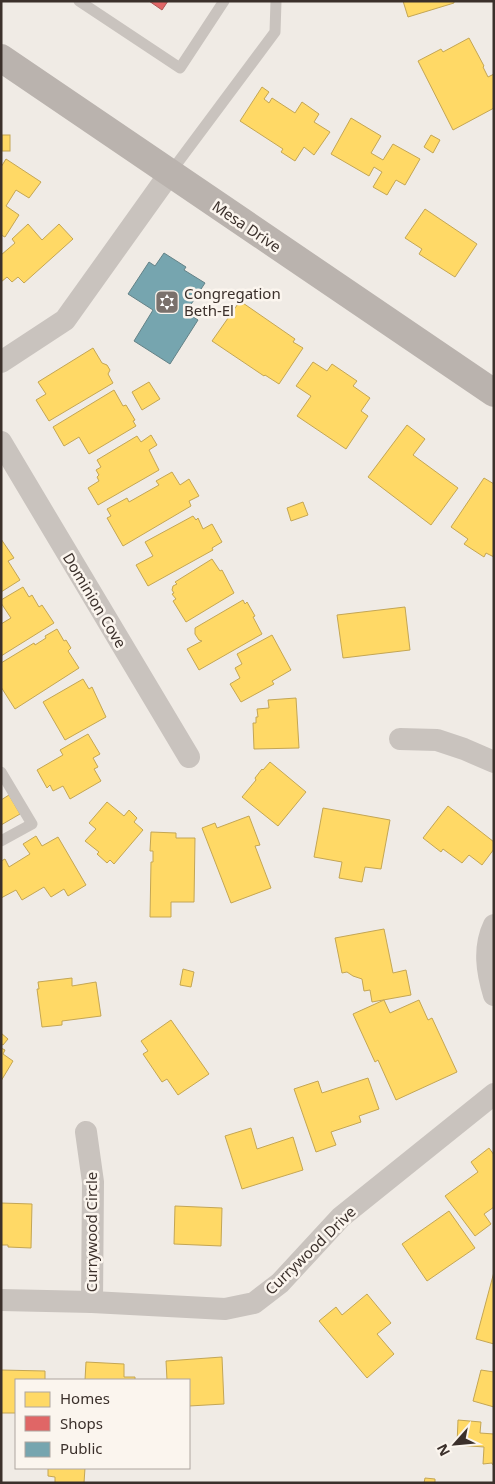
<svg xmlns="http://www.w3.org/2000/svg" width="495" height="1484" font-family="'Noto Sans',sans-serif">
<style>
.homes{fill:#ffd966;stroke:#c4a654}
.shops{fill:#e06666;stroke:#ae5654}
.public{fill:#76a5af;stroke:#648287}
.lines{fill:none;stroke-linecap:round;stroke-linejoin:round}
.lane{stroke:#c9c3be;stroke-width:11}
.street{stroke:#c9c3be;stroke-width:22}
.secondary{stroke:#bab3ae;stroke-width:28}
.labels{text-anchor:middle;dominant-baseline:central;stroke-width:5;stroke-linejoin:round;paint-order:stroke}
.street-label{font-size:15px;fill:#3b302b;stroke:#fbf5ee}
.poi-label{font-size:15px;fill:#3b302b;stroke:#fbf5ee;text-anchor:start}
</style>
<rect width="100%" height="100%" fill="#f0ebe5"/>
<!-- homes -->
<g class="homes">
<path d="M403,1h51v2l-46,14z"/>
<path d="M469,38l15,28 -1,1 5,10 6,-3v34l-41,22 -35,-69 23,-12 2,3z"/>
<path d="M262,87l7,5 -5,7 5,4 3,-5 23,15 7,-11 17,12 -5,8 16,10 -16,23 -10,-8 -9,14 -14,-9 2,-3 -43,-28z"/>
<path d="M351,118l30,18 -10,17 12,7 10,-16 27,15 -15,26 -9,-5 -9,15 -14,-8 9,-15 -8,-5 -5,9 -38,-22z"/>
<rect x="2" y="135" width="8" height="16"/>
<path d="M431,135l9,5 -7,13 -9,-6z"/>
<path d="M6,159l35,23 -12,16 -13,-8 -10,16 13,9 -14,22 -4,-2v-68z"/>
<path d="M425,209l52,35 -22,33 -36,-23 3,-5 -17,-11z"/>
<path d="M28,224l14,16 17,-16 14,15 -49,44 -6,-6 -6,5 -5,-5 -6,5v-27l14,-12 -3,-4z"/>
<path d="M240,301l55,38 -2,3 10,6 -24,36 -14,-9 -1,1 -52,-35z"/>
<path d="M93,348l9,15 5,2 3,5 -2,4 5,9 -64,38 -13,-21 10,-6 -8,-12z"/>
<path d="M313,362l14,9 5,-7 25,17 -4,5 17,12 -9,13 7,5 -22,33 -49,-33 14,-20 -15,-10z"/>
<path d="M149,382l11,17 -18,11 -10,-18z"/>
<path d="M114,390l9,16 3,-1 9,15 -2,1 3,5 -47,28 -10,-17 -15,9 -11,-19z"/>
<path d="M407,425l18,14 -12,16 45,33 -27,37 -63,-48z"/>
<path d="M151,435l6,10 -8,5 10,20 -61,35 -10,-17 11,-7 -2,-4 2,-2 -3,-5 5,-3 -4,-7 40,-24 4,6z"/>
<path d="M172,472l8,13 9,-6 10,17 -10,5 2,5 -68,40 -16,-28 4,-2 -4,-7 20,-11 2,4 30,-17 -3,-4z"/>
<path d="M484,478l10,6v73l-8,-4 -2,4 -20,-13 4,-5 -17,-12z"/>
<path d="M303,502l5,13 -17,6 -4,-13z"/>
<path d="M193,516l3,4 2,-2 5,11 9,-5 10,18 -10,6 1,2 -65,36 -12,-21 17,-9 -8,-14z"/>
<path d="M1,539l13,19 -6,3 12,19 -19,12z"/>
<path d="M212,559l8,12 2,-1 12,23 -48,29 -13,-21 3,-2 -4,-5 2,-1 -2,-3 1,-4 4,-2 -2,-2z"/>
<path d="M23,587l6,10 3,-2 7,12 3,-2 12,18 -53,33v-32l10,-6 -10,-15v-3z"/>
<path d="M243,600l2,4 2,-2 8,14 -2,1 9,17 -63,36 -12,-21 15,-8 -3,-1 -4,-6v-6z"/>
<path d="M405,607l5,43 -67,8 -6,-43z"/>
<path d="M57,629l7,12 2,-1 5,8 -3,3 11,17 -64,41 -14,-22v-24l33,-20 1,2 11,-7 -1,-2z"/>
<path d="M272,635l19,35 -19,11 2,3 -33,18 -11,-18 10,-6 -5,-10 7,-4 -5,-10z"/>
<path d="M83,679l6,10 3,-2 14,30 -41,23 -22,-38z"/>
<path d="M296,698l3,50 -45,1 -1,-26h3v-6h2l-1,-8 12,-1 -1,-8z"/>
<path d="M88,734l12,20 -7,4 5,9 -4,2 7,12 -31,18 -7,-13 -10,5 -3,-6 -3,3 -10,-18 26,-15 -3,-5z"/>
<path d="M270,762l36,30 -28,34 -36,-29 14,-17 -1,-2 7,-9 1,1z"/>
<path d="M9,795l11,19 -19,11v-25z"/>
<path d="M107,802l17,14 5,-6 8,8 -3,4 9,8 -29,34 -4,-4 -3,3 -10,-9 2,-2 -14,-11 11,-12 -7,-6z"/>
<path d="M448,806l46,36v7l-12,16 -13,-10 -7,8 -19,-14 -2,3 -18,-14z"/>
<path d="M323,808l67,12 -9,49 -16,-2 -3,15 -23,-4 3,-16 -28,-5z"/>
<path d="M249,816l11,29 -5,1 16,42 -40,15 -29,-75 13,-5 2,5z"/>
<path d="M151,832l25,1v5h19l-1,64h-23v15h-21l1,-55h2v-11h-3z"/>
<path d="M36,836l6,10 16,-9 28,48 -18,11 -4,-7 -13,8 -7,-10 -22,13 -6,-10 -15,8v-37l4,-2 4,8 21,-13 -7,-10z"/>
<path d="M384,929l9,44 13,-3 5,25 -39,7 -2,-12 -6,1 -2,-12 -9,-3 -6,-4 -5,1 -7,-35z"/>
<path d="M183,969l11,3 -3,15 -11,-2z"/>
<path d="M72,978v8l24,-4 5,34 -39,5v4l-20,2 -5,-38h2l-1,-7z"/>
<path d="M384,1000l6,13 29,-13 9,20 4,-2 25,54 -61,28 -18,-40 -3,2 -22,-48z"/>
<path d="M171,1020l38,54 -31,21 -11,-16 -5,3 -19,-28 5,-3 -7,-10z"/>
<path d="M1,1033l7,6 -5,6 -2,-1z"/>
<path d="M1,1048l4,2 -2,4 10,7 -12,20z"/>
<path d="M368,1078l11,31 -20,7 2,6 -30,10 5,13 -20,7 -22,-63 24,-8 4,12z"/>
<path d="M251,1128l6,21 36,-12 10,33 -61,19 -17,-53z"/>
<path d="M489,1148l5,7v52l-10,7 7,10 -16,12 -30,-40 33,-24 -7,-10z"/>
<path d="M1,1203l31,1 -1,44 -23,-1v-2h-7z"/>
<path d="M175,1206l47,2 -1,38 -47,-2z"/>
<path d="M449,1211l26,37 -48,33 -25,-37z"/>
<path d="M494,1272v72l-18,-5z"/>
<path d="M367,1294l24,29 -14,11 17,20 -27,24 -48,-57 17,-14 6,8z"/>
<path d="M222,1357l2,47 -35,2v-26h-22l-1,-19z"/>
<path d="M86,1362l38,2v13h11v3h-50z"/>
<path d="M1,1370l44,1v9h-29v33h-15z"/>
<path d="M481,1370l13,2v35l-21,-6z"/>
<path d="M458,1420l23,2 -1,11 14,1v31l-2,-1v-1l-9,1 1,-17 -27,-2z"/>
<path d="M48,1468h37l-1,15h-29v-6l-7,-1z"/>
<path d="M425,1478l10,1v4h-11z"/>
</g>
<!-- shops -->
<path class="shops" d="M149,1h19l-6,9z"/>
<!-- public -->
<path class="public" d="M164,253l22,14 -2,3 21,13 -19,29 12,8 -28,44 -36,-23 19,-31 -25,-16 21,-32 6,4z"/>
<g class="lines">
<!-- lane -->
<g class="lane">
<path d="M79,1l101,67 44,-67"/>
<path d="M170,173l105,-141 1,-31"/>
<path d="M1,772l31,52 -31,17"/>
</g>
<!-- street -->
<g class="street">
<path d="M1,362l64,-42 105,-147"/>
<path d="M1,442l188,315"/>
<path d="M400,739l37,1 27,9 30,13"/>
<path d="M494,925c-11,23 -7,47 0,70"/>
<path d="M86,1132l7,50 -1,120"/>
<path d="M1,1300l91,2 133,7 29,-6 26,-20 61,-66 153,-123"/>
</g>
<!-- secondary -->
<path class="secondary" d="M1,58l493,335"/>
</g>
<!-- icons -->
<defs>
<g id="synagogue-square" transform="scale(1.25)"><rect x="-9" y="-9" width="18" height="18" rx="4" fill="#7a716c" stroke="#fbf5ee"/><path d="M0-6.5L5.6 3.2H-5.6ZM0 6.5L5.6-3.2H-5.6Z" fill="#fff"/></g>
</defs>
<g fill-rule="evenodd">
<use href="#synagogue-square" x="167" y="302"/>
</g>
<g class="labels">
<!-- street labels -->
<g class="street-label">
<text transform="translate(247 226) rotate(34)">Mesa Drive</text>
<text transform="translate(95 600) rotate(59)">Dominion Cove</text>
<text transform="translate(91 1232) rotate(-90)">Currywood Circle</text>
<text transform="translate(310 1250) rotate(-44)">Currywood Drive</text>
</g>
<!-- poi labels -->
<g class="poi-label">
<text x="184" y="293">Congregation<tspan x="184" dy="17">Beth-El</tspan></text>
</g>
</g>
<!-- border -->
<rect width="495" height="1484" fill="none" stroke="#3b302b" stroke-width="5"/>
<!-- legend -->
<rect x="15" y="1379" width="175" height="90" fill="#fbf5ee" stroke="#aea6a0"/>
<rect x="25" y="1392" width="25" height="15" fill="#ffd966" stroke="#aea6a0"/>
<text x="60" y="1404" font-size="15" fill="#3b302b">Homes</text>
<rect x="25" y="1416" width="25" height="15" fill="#e06666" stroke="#aea6a0"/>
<text x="60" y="1429" font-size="15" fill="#3b302b">Shops</text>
<rect x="25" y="1442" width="25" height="15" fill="#76a5af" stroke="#aea6a0"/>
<text x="60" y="1454" font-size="15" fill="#3b302b">Public</text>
<!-- north arrow -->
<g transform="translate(455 1444) rotate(243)" stroke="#fbf5ee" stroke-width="4" paint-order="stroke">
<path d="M0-4L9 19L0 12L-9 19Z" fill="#3b302b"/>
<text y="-8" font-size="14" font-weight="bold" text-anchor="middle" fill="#3b302b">N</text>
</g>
</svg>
